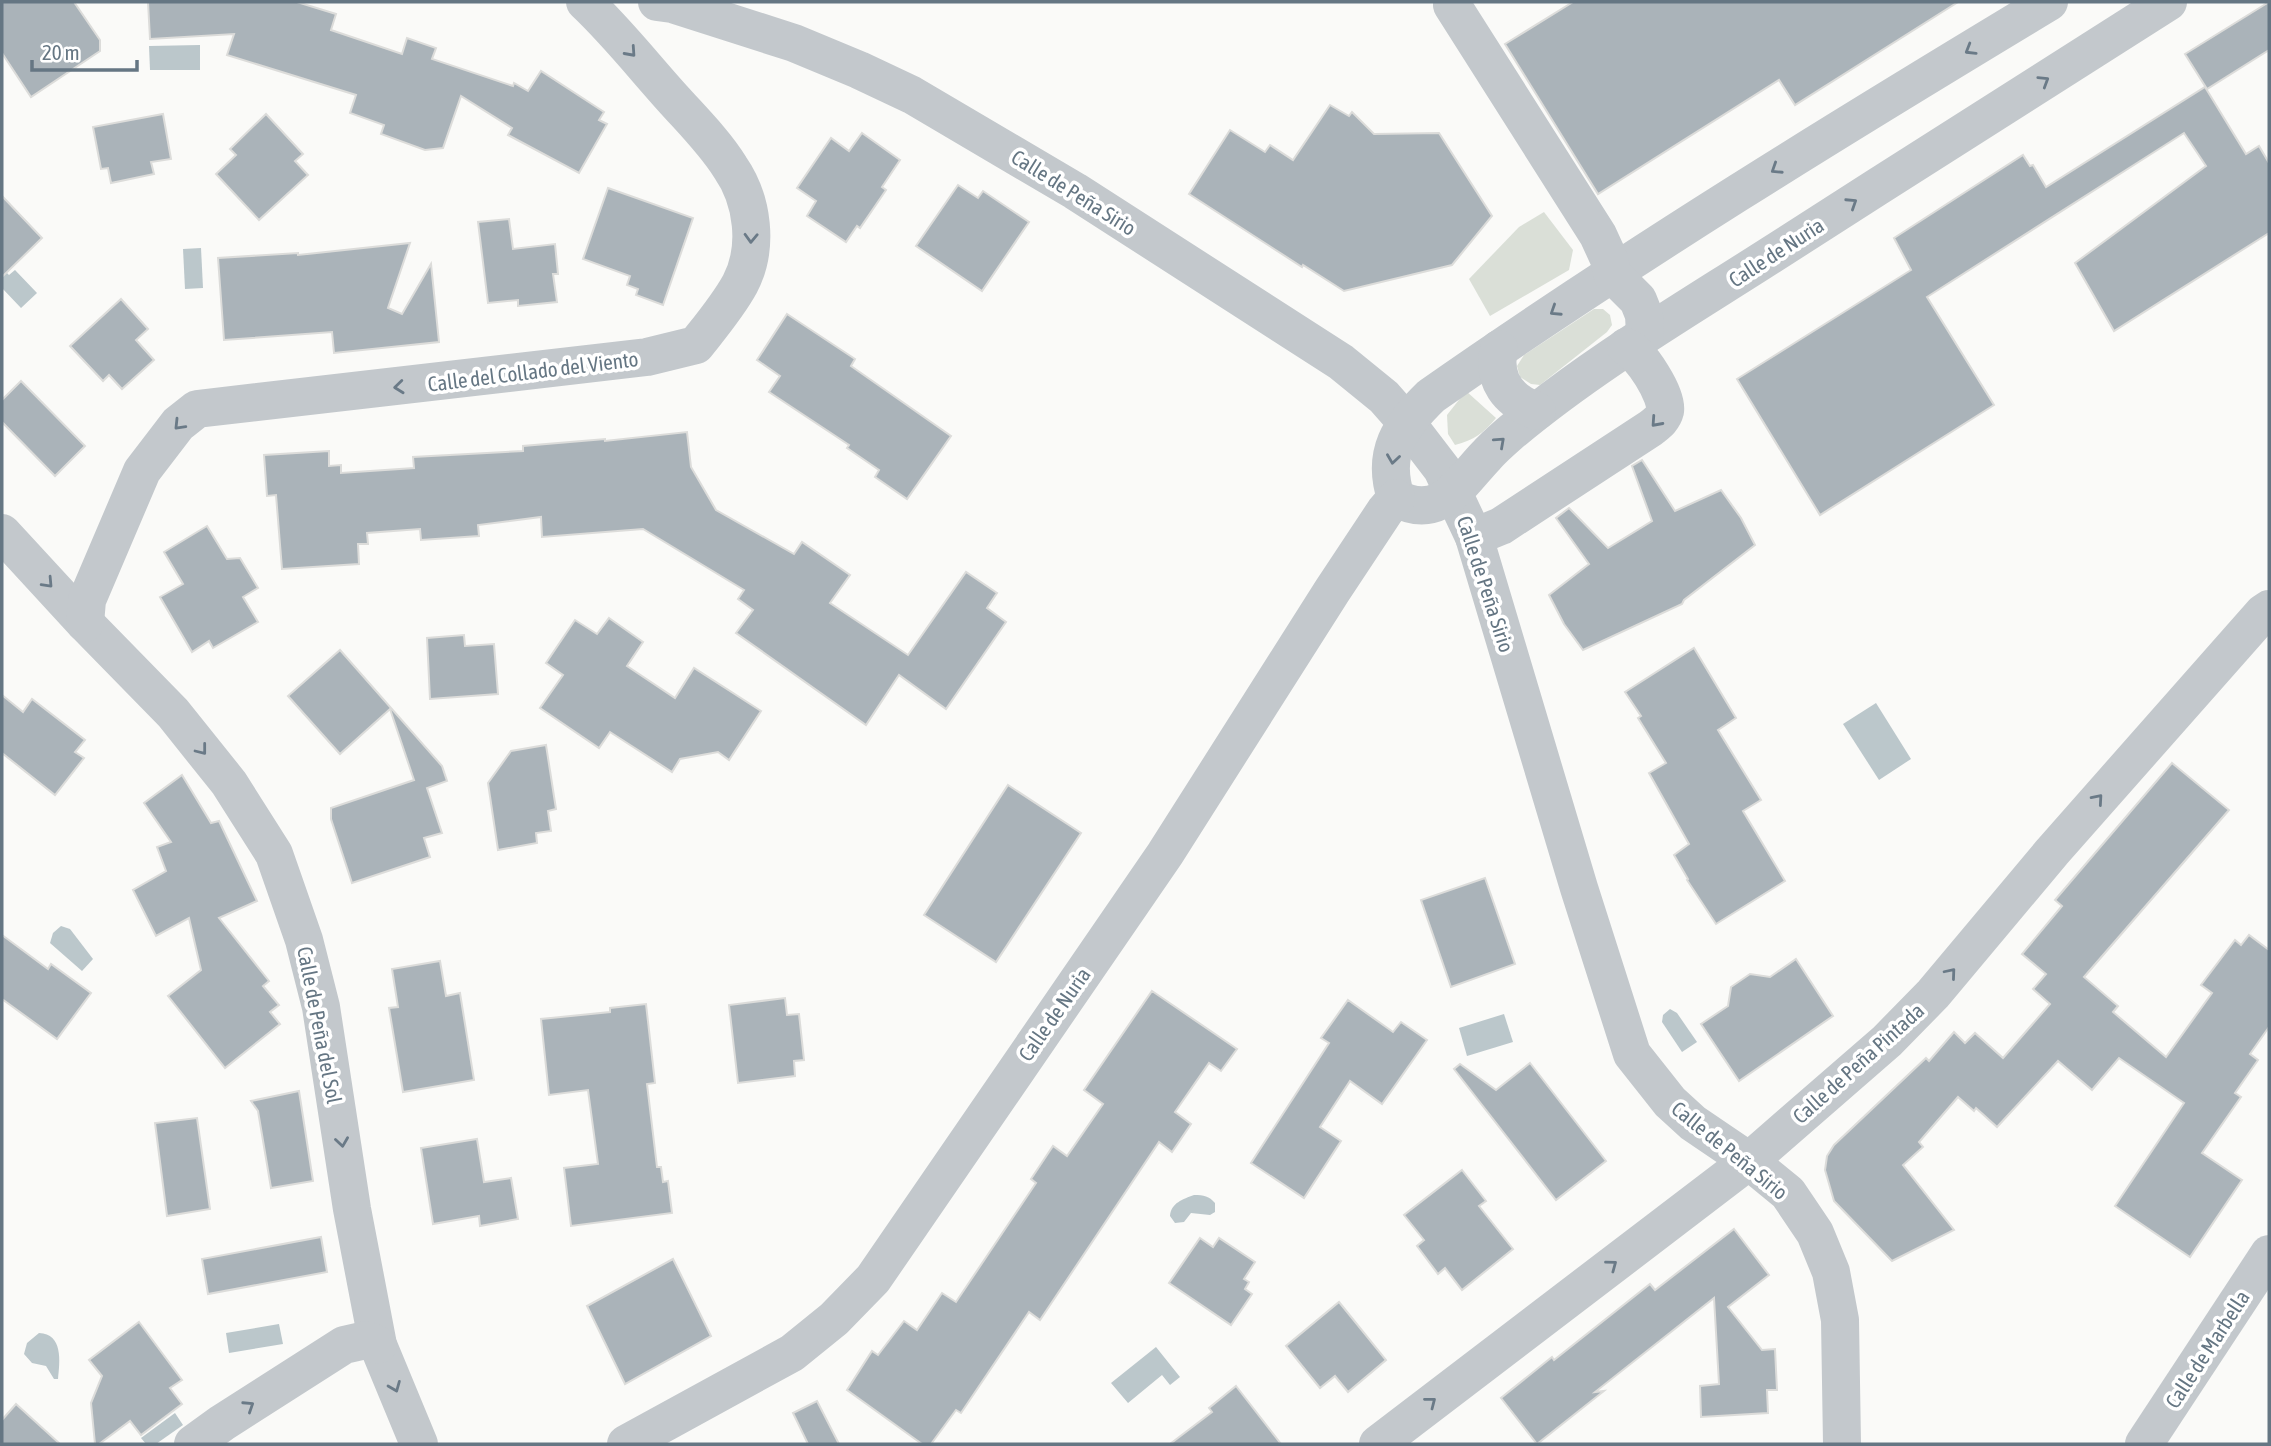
<svg xmlns="http://www.w3.org/2000/svg" width="2271" height="1446" font-family="'Asap Condensed',sans-serif">
<style>
.green{fill:#dadfd7}
.water{fill:#bbc7cb}
.building{fill:#aab3b9;stroke:#dcdcda;stroke-width:2}
.lines{fill:none;stroke-linecap:round;stroke-linejoin:round}
.minor{stroke:#c3c8cc;stroke-width:38}
.oneway{stroke:#6a7a87}
.labels{text-anchor:middle;dominant-baseline:central;stroke-width:7;stroke-linejoin:round;paint-order:stroke}
.street-label{font-size:21px;fill:#657683;stroke:#fff}
</style>
<rect width="100%" height="100%" fill="#fafaf8"/>
<!-- green -->
<g class="green">
<path d="M1544,212l29,38 -4,20 -79,46 -21,-37 50,-52z"/>
<path d="M1594,309h9l7,6 2,10 -5,7 -67,53 -9,-1 -11,-7 -3,-11 7,-11z"/>
<path d="M1466,391l30,27c-12,15 -22,22 -41,27l-7,-11 -1,-19z"/>
</g>
<!-- water -->
<g class="water">
<path d="M200,45v25h-50l-1,-24z"/>
<path d="M201,248l2,40 -18,1 -2,-40z"/>
<path d="M2,268l7,7 6,-5 22,23 -16,15 -19,-20z"/>
<path d="M1876,703l35,56 -32,21 -36,-56z"/>
<path d="M61,926l9,3 23,30 -11,12 -32,-28 3,-10z"/>
<path d="M1670,1009l7,4 20,29 -15,10 -20,-30 1,-7z"/>
<path d="M1504,1014l9,28 -46,14 -8,-28z"/>
<path d="M1194,1195c10,0 15,1 21,8v9l-5,3 -19,-2 -7,9 -9,1 -5,-7c1,-13 13,-17 24,-21z"/>
<path d="M279,1324l4,20 -54,9 -3,-20z"/>
<path d="M39,1333c24,1 21,28 19,46h-4l-8,-13 -14,-3 -8,-9 3,-11z"/>
<path d="M1156,1347l24,30 -10,8 -8,-10 -34,28 -17,-20z"/>
<path d="M175,1413l8,12 -27,19h-10l-5,-6z"/>
</g>
<!-- building -->
<g class="building">
<path d="M2,2h72l26,38v11l-69,46 -29,-44z"/>
<path d="M148,2h149l39,12 -5,16 71,24 5,-16 29,10 -4,11 81,27 1,-3 14,8 13,-20 63,41 -5,8 8,4 -28,49 -71,-38 4,-7 -51,-32 -18,52 -18,2 -44,-16 3,-9 -34,-12 6,-18 -129,-40 7,-21 -84,5z"/>
<path d="M1573,2h385l-163,103 -16,-25 -181,114 -93,-150z"/>
<path d="M2269,2v48l-62,39 -22,-35z"/>
<path d="M2205,87l41,67 13,-8 10,17v70l-155,98 -39,-68 131,-97 -22,-33 -257,164 67,108 -174,110 -83,-136 174,-109 -17,-32 129,-83 7,11 3,-1 13,22z"/>
<path d="M1330,105l19,11 3,-4 22,22 65,-1 53,83 -40,49 -108,26 -41,-26 -1,2 -113,-73 41,-64 35,22 5,-7 23,15z"/>
<path d="M163,114l8,45 -20,3 3,12 -43,9 -3,-15 -7,1 -8,-42z"/>
<path d="M266,114l37,40 -8,7 13,14 -49,45 -43,-46 20,-19 -6,-6z"/>
<path d="M862,133l38,27 -18,27 4,3 -26,38 -3,-2 -11,16 -39,-26 9,-15 -19,-13 34,-50 18,13z"/>
<path d="M958,185l20,13 5,-7 46,31 -47,69 -66,-45z"/>
<path d="M608,188l85,30 -30,87 -27,-10 2,-6 -11,-4 3,-9 -47,-17z"/>
<path d="M2,196l40,42 -40,39z"/>
<path d="M509,219l4,30 42,-5 3,30h-5l4,28 -39,4v-6l-30,3 -10,-81z"/>
<path d="M410,243l-22,65 14,6 29,-50 8,78 -105,11 -2,-21 -108,8 -6,-82 80,-5v2z"/>
<path d="M121,299l27,30 -12,11 18,20 -32,29 -13,-14 -6,6 -33,-35z"/>
<path d="M787,314l68,45 -4,7 100,70 -44,63 -32,-22 4,-7 -32,-22 2,-3 -80,-53 11,-16 -23,-16z"/>
<path d="M21,381l64,65 -30,30 -53,-54v-22z"/>
<path d="M687,432l4,35 25,43 78,44 8,-12 48,33 -20,28 78,52 58,-83 31,21 -10,15 19,14 -60,87 -47,-34 -33,50 -130,-92 17,-23 -15,-11 6,-9 -101,-61 -101,8 -1,-20 -63,8 1,11 -58,4 -1,-11 -53,4 1,11h-10l1,20 -77,5 -6,-74 -9,1 -3,-41 65,-4v15l12,-1v8l73,-5 -1,-11 110,-6v-5l82,-7v2z"/>
<path d="M1642,460l33,51 46,-21 20,28 14,27 -71,55 -2,4 -99,46 -19,-26 -15,-29 40,-31 -33,-46 13,-10 39,40 44,-27 -20,-55z"/>
<path d="M207,526l20,33 13,-1 18,30 -15,9 15,25 -45,26 -4,-7 -17,11 -32,-55 23,-13 -19,-32z"/>
<path d="M609,618l34,24 -16,24 48,32 19,-30 67,43 -32,49 -11,-8 -38,7 -8,13 -62,-40 -11,16 -59,-40 23,-33 -17,-12 29,-43 22,14z"/>
<path d="M464,635l1,11 29,-2 4,50 -68,5 -3,-61z"/>
<path d="M1694,648l42,70 -18,12 43,70 -18,11 42,70 -69,43 -29,-44 1,-1 -14,-24 15,-11 -40,-71 17,-10 -28,-45 3,-2 -16,-24z"/>
<path d="M340,650l102,116 5,15 -20,7 15,45 -18,5 6,19 -78,26 -21,-64v-11l83,-28 -24,-71 -50,45 -52,-58z"/>
<path d="M2,695l21,17 9,-13 53,41 -10,12 9,6 -29,37 -53,-42z"/>
<path d="M546,745l10,64 -8,2 3,20 -15,2 1,10 -39,7 -10,-67 23,-32z"/>
<path d="M2172,763l57,47 -145,167 34,29 -5,6 53,45 46,-64 -11,-8 34,-45 6,5 8,-10 20,15v77l-19,27 8,6 -23,33 6,4 -39,56 40,27 -52,77 -75,-51 69,-103 -65,-45 -27,32 -34,-29 -61,66 -21,-19 -2,3 -16,-14 -39,45 4,5 -20,18 51,65 -62,31 -58,-60 -9,-31 2,-14 7,-11 92,-87 3,3 25,-29 11,11 10,-10 28,25 47,-54 -17,-15 13,-15 -24,-20 40,-48 -7,-6z"/>
<path d="M182,775l29,48 8,-2 38,80 -38,17 50,63 -6,5 16,19 -9,7 10,12 -55,44 -57,-72 33,-26 -12,-52 -33,18 -23,-46 33,-19 -9,-24 14,-5 -27,-39z"/>
<path d="M1008,785l73,48 -85,129 -72,-47z"/>
<path d="M1485,878l30,86 -64,23 -30,-87z"/>
<path d="M2,935l46,34 3,-5 40,29 -34,46 -55,-40z"/>
<path d="M1796,959l37,57 -94,65 -38,-57 27,-18 3,-19 19,-13 20,3z"/>
<path d="M440,961l6,35 14,-3 14,87 -71,12 -14,-84 9,-1 -6,-38z"/>
<path d="M1152,991l85,58 -16,22 -12,-8 -34,49 16,12 -19,28 -13,-10 -119,178 -11,-8 -68,101 -5,-3 -25,34h-9l-75,-54 25,-39 6,4 26,-34 13,9 25,-37 14,9 80,-119 -5,-4 22,-33 14,10 36,-52 -19,-14z"/>
<path d="M785,998l2,17 12,-1 5,46 -10,1 1,15 -57,7 -9,-78z"/>
<path d="M1348,1000l45,32 8,-10 26,18 -45,64 -32,-23 -30,46 21,14 -37,57 -53,-35 78,-120 -8,-5z"/>
<path d="M646,1004l9,79 -8,1 10,83h4l2,15 5,-1 4,32 -101,13 -7,-58 34,-4 -10,-74 -39,5 -8,-76 69,-7v-4z"/>
<path d="M1530,1063l76,98 -50,39 -102,-131 6,-5 36,26z"/>
<path d="M299,1091l14,90 -42,7 -13,-77 -7,-10z"/>
<path d="M197,1118l13,91 -43,7 -12,-93z"/>
<path d="M477,1139l7,43 27,-4 7,41 -38,7 -1,-10 -46,8 -12,-76z"/>
<path d="M1462,1170l24,31 -7,5 34,43 -51,41 -17,-22 -7,6 -21,-28 7,-6 -20,-25z"/>
<path d="M1734,1229l35,46 -41,32 34,43 13,-1 2,41h-10l1,23 -67,4 -1,-31 19,-2 -5,-86 -119,94 9,-1 -67,53 -36,-46 51,-41 2,3 96,-76 5,6z"/>
<path d="M321,1237l6,35 -119,22 -6,-35z"/>
<path d="M1200,1238l13,9 6,-9 36,24 -11,17 5,3 -4,7 7,5 -21,31 -62,-42z"/>
<path d="M673,1259l38,77 -86,48 -38,-78z"/>
<path d="M1339,1302l47,58 -38,32 -13,-16 -15,12 -34,-42z"/>
<path d="M139,1322l43,58 -12,8 12,16 -41,31 -11,-14 -31,23h-4l-4,-41 11,-27 -13,-16z"/>
<path d="M1236,1386l45,58h-111l42,-32 -3,-4z"/>
<path d="M817,1401l22,43h-31l-15,-31z"/>
<path d="M16,1404l44,40h-58v-24z"/>
</g>
<g class="lines">
<!-- minor -->
<g class="minor">
<path d="M657,2l15,2 122,39 65,27 53,25 163,96 266,171 43,35 22,25 36,47 32,68 105,351 53,166 38,48 23,21 56,38 39,32 27,40 16,39 9,48 2,124"/>
<path d="M2049,2c-209,126 -418,254 -618,394 -31,30 -50,57 -35,102 44,24 64,-15 90,-42 7,-8 15,-15 23,-22 81,-68 173,-122 262,-179 132,-85 265,-169 397,-253"/>
<path d="M1452,5l146,230 11,24 3,15 26,26 6,15 1,20"/>
<path d="M1499,349c-7,31 9,52 38,62"/>
<path d="M2,533l83,90 88,90 56,70 45,71 30,86 17,67 31,202 26,136 41,99"/>
<path d="M1474,537l27,-11 150,-98c6,-5 12,-9 14,-17 3,-15 -25,-59 -39,-64"/>
<path d="M85,623l2,-23 55,-129 36,-47 19,-15 450,-52 49,-12c15,-19 32,-39 44,-61 19,-36 13,-84 -10,-117 -15,-24 -36,-45 -55,-66 -30,-33 -58,-69 -90,-99"/>
<path d="M193,1444l29,-21 122,-78 22,-5 12,5"/>
<path d="M626,1444l166,-91 42,-34 39,-40 292,-425 167,-263 53,-80 11,-13"/>
<path d="M1378,1444l371,-283 138,-120 46,-47 119,-142 211,-239 6,-4"/>
<path d="M2144,1444l125,-190"/>
</g>
</g>
<!-- one-way arrows -->
<defs><path id="oneway-chevron" d="M-2-3.5L2.5 0L-2 3.5" fill="none" stroke-width="1.6" stroke-linecap="round" stroke-linejoin="round" transform="scale(1.75)"/></defs>
<g class="oneway">
<use href="#oneway-chevron" transform="translate(1970 50) rotate(149)"/>
<use href="#oneway-chevron" transform="translate(631 52) rotate(48)"/>
<use href="#oneway-chevron" transform="translate(2044 81) rotate(-32)"/>
<use href="#oneway-chevron" transform="translate(1776 169) rotate(147)"/>
<use href="#oneway-chevron" transform="translate(1852 203) rotate(-33)"/>
<use href="#oneway-chevron" transform="translate(751 238) rotate(92)"/>
<use href="#oneway-chevron" transform="translate(1555 311) rotate(147)"/>
<use href="#oneway-chevron" transform="translate(399 387) rotate(174)"/>
<use href="#oneway-chevron" transform="translate(1656 422) rotate(132)"/>
<use href="#oneway-chevron" transform="translate(179 425) rotate(134)"/>
<use href="#oneway-chevron" transform="translate(1500 442) rotate(-42)"/>
<use href="#oneway-chevron" transform="translate(1393 459) rotate(98)"/>
<use href="#oneway-chevron" transform="translate(48 583) rotate(47)"/>
<use href="#oneway-chevron" transform="translate(202 750) rotate(52)"/>
<use href="#oneway-chevron" transform="translate(2098 799) rotate(-49)"/>
<use href="#oneway-chevron" transform="translate(1951 973) rotate(-50)"/>
<use href="#oneway-chevron" transform="translate(342 1142) rotate(82)"/>
<use href="#oneway-chevron" transform="translate(1612 1265) rotate(-37)"/>
<use href="#oneway-chevron" transform="translate(395 1387) rotate(68)"/>
<use href="#oneway-chevron" transform="translate(1431 1402) rotate(-38)"/>
<use href="#oneway-chevron" transform="translate(249 1406) rotate(-33)"/>
</g>
<g class="labels">
<!-- street labels -->
<g class="street-label">
<text transform="translate(1074 192) rotate(32)">Calle de Peña Sirio</text>
<text transform="translate(1776 252) rotate(-33)">Calle de Nuria</text>
<text transform="translate(533 371) rotate(-7)">Calle del Collado del Viento</text>
<text transform="translate(1486 584) rotate(72)">Calle de Peña Sirio</text>
<text transform="translate(1054 1014) rotate(-55)">Calle de Nuria</text>
<text transform="translate(320 1025) rotate(79)">Calle de Peña del Sol</text>
<text transform="translate(1858 1063) rotate(-42)">Calle de Peña Pintada</text>
<text transform="translate(1730 1150) rotate(39)">Calle de Peña Sirio</text>
<text transform="translate(2207 1349) rotate(-57)">Calle de Marbella</text>
</g>
</g>
<!-- border -->
<rect width="2271" height="1446" fill="none" stroke="#657683" stroke-width="7"/>
<!-- scale -->
<path d="M32 60v10h105v-10" fill="none" stroke="#657683" stroke-width="3.5"/>
<text x="42" y="60" font-size="21" fill="#657683" stroke="#ffffff" stroke-width="5" paint-order="stroke">20 m</text>
</svg>
